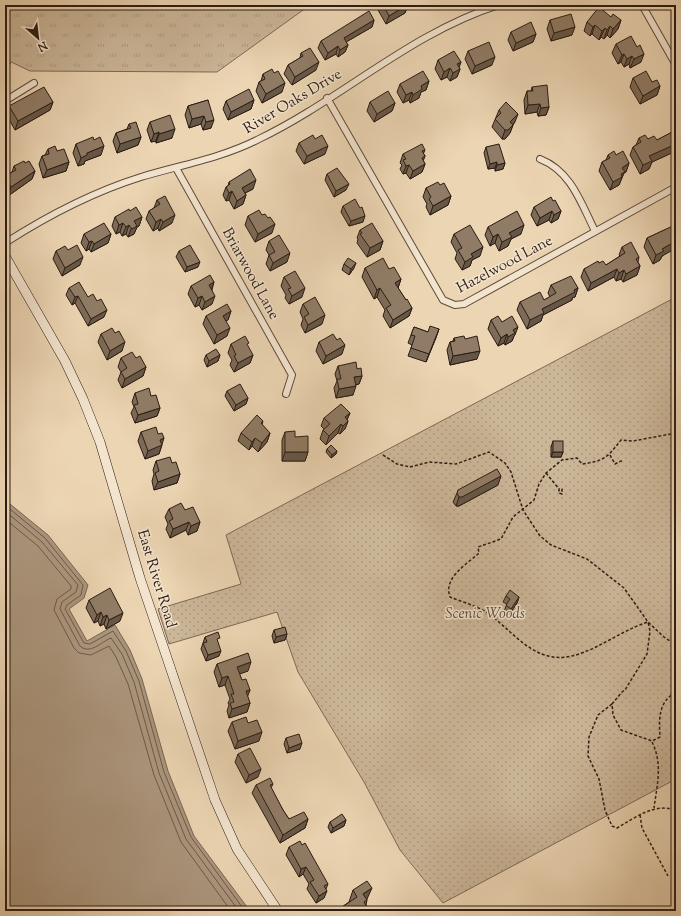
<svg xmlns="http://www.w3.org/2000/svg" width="681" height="916" font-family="'Sorts Mill Goudy',serif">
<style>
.grass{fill:url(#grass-tufts);stroke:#7c6956}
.park{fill:url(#park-dots);stroke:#7c6956}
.water{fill:#ab967d;stroke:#786553}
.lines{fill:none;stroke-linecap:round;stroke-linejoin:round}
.shore{stroke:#6c5948;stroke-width:1}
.street-casing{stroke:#5c4a3b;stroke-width:8}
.secondary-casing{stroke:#2c1c13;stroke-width:10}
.path{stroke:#2c1c13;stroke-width:1.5;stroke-dasharray:3 2;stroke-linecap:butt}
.street{stroke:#f3e4ce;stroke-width:6}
.secondary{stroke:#f3e4ce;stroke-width:9}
.wall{fill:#7c6b58;stroke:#2c1c13}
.shaded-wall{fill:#655747;stroke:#2c1c13}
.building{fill:#907c66;stroke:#2c1c13}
.labels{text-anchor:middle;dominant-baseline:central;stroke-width:3;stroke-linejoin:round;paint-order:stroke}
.street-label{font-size:15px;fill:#2c1c13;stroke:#f3e4ce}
.park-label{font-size:15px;font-style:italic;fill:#5c4a3b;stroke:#f3e4ce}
</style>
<defs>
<pattern id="grass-tufts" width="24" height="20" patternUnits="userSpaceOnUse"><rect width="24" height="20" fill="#cbb698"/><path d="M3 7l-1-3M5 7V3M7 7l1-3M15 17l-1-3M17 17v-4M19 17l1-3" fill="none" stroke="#ae9c82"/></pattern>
<pattern id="park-dots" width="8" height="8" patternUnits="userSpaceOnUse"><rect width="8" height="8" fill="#cbb698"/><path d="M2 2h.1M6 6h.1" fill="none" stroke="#ae9c82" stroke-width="1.8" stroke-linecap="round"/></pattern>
</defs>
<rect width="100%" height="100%" fill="#ecd5b3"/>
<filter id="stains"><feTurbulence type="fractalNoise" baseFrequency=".005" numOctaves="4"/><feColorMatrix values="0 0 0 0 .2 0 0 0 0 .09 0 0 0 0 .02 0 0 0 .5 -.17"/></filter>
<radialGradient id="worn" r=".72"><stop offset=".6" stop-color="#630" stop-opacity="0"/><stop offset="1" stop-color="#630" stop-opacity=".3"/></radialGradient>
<!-- grass -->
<path class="grass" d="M5,5h305l-93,67 -187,-1 -25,-12z"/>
<!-- park -->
<path class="park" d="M676,297v482l-233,124 -43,-53 -36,-68 -66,-110 -21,-60 -108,32 -11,-35 83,-25 -15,-49z"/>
<!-- water -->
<path class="water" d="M5,500l43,35 40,50 -4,13 -15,11 18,32 28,-16 15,25 12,29 26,92 26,65 56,75h-245z"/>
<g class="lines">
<!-- shore -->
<g class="shore">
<path d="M5,505l40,33 38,47 -2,10 -14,10 -2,4 19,34 6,1 23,-13 13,20 13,30 25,91 27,65 54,74"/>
<path d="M5,511l37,31 36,43 -2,7 -14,10 -2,7 20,37c10,9 21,-4 31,-8l11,16 12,28 25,91 27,66 53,72"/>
<path d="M5,519l33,27 33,40v3l-14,10 -3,11 20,38 5,5 12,2 18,-9 7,11 12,27 26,91 27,67 50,69"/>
</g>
<!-- street casing -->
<g class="street-casing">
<g id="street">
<path d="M642,5l34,60"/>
<path d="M327,98l116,202 12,5 9,-1 212,-117"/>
<path d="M5,101l29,-18"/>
<path d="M540,159c31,12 41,44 55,72"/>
<path d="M176,168l116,207 -6,19"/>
<path d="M5,243c42,-27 88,-51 136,-66 40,-12 81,-19 118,-38 83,-40 151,-106 240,-134"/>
</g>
</g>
<!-- secondary casing -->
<g class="secondary-casing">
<path id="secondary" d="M5,256l60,105 18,38 17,43 40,136 75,222 22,49 41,62"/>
</g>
<!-- path -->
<g class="path">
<path d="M676,433l-43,8 -12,-1c-14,18 -17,21 -39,24l-5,-6 -15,2 -16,13 -7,11 -5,16 -21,17 -12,22 -23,8 1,6c-13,12 -36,25 -29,44 12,5 28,9 39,17 29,22 49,54 90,40 24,-8 44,-24 69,-32l2,9 -3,23 -22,36 -3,2 -10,12 1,11 8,15 31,11 8,-4c-1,-18 -2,-35 16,-45"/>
<path d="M383,455l14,9 13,3 19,-5 27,2 33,-12 16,11 6,9 12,38 17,26 11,9 36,14 37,29 24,34 16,15 12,8"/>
<path d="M610,455l5,9 8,-4"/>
<path d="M546,473l13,16v4l3,1v-5h-3"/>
<path d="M612,704l-14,11 -9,22 -1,19 11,23 6,31 7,16 5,2c19,-11 37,-25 59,-18"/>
<path d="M652,742c11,22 5,43 2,66"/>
<path d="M640,815l2,13 26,48"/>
</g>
<!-- street -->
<use href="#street" class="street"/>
<!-- secondary -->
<use href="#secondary" class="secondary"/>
</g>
<!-- wall -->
<g class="wall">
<path d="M380,5h28l-3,8 -19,11 -8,-14z"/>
<path d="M611,17l10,3 -3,9 -8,9 -3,-3 -3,4 -3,-2 -2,3 -7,-6 -2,2 -6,-5 3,-9z"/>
<path d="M374,20l-2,7 -26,15 2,3 -3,7 -7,5 -2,-3 -11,6 -7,-12 3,-7z"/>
<path d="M550,20l22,15 -21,6 -4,-12z"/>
<path d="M511,32l25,2 -3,8 -20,9 -5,-11z"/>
<path d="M616,44l25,18 -11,6 -1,-4 -5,3 -3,-5 -3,2 -6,-11z"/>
<path d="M468,51l24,14 -20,9 -7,-15z"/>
<path d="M301,53l15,17 -24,15 -8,-11 4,-9 12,-7z"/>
<path d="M438,60l23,2 -2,5 1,2 -3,8 -7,4 -3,-4 -6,3 -6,-11z"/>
<path d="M263,74l19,18 -20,11 -6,-12 3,-9 2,-1z"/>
<path d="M633,78l19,4 8,4 -3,9 -17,9 -10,-17z"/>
<path d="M429,81l-3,9 -5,2 -2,6 -9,5 -1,-3 -6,3 -6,-11 3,-8z"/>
<path d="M532,87l17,20 -3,8 -8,1 -1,-4 -12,2 -1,-14 3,-9h4z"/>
<path d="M208,100l3,28 -8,2 -2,-6 -12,4 -4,-13 3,-9z"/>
<path d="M254,100l-3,9 -23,11 -5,-11 3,-8z"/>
<path d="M53,102l-3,8 -35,20 -9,-16 3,-8z"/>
<path d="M370,102l25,1 -3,8 -18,11 -7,-11z"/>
<path d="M499,110l16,12 -2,3 -3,8 -5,6h-3l-10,-12z"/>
<path d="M150,122l22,16 -16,5v-2l-5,1 -4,-12z"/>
<path d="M129,124l12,13 -3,8 -21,8 -4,-12 3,-8 11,-4z"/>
<path d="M676,130v21l-24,11 -3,7 -9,5 -10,-19 3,-8 3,-2 3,-7 18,2z"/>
<path d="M299,143l26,11 -21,10 -8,-13z"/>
<path d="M76,144l25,11 -16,6 -1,3 -6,2 -5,-13z"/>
<path d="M486,147l19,16 -2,6 -8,2v-3l-7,1 -4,-16z"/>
<path d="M48,149l21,13 -3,9 -23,7 -4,-14 3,-8 3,-1z"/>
<path d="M403,154h21l1,2 -2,4 2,4 -3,8 -12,7 -4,-6 -3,1 -3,-5 2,-4 -2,-2z"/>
<path d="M608,155h8l13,8 -3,9 -2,1 -5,12 -9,5 -11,-19 3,-9 4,-2z"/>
<path d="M25,163l10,8 -3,8 -24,17 -3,-6v-14l7,-4 2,-6z"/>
<path d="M327,174l19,16 -12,7 -9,-17z"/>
<path d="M229,182l24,7 -8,4 1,2 -3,9 -9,5 -5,-9 -3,1 -3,-6 3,-8 2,-1z"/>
<path d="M440,185l11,11 -3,9 -18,10 -4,-8 1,-3 -4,-7 3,-9z"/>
<path d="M157,200l15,23 -13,8 -1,-3 -5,3 -7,-12 3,-8 5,-3z"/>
<path d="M553,201l8,10 -3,8 -7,4 -2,-3 -12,6 -6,-11 3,-8z"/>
<path d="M343,206l20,16 -14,4 -8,-14z"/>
<path d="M130,211l12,6 -3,9 -2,1 -3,7 -6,3 -2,-3 -4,2 -2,-4 -4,2 -4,-8 3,-9z"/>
<path d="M248,216l24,17 -17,9 -10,-17z"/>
<path d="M676,222v26l-14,8 -2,4 -7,4 -9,-17 3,-9 26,-12 1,-2z"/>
<path d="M488,227l33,7 -10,5 -3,7 -9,5 -4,-8 -5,3 -5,-11z"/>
<path d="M360,230l23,11 -3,9 -13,7 -10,-14 1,-4 -1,-1z"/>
<path d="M84,234h27l-3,9 -17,9 -2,-3 -3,2 -5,-8z"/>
<path d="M454,234l26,22 -8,4 -2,6 -8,4 -7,-11 2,-6 -6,-11z"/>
<path d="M269,241l18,21 -17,9 -4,-7 3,-9 -3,-5z"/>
<path d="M622,247l17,10 -1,5 2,4 -3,9 -14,7 -2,-3 -5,2 -2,-4 -26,14 -7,-14 3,-8 15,-6 7,2 14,-9 -1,-1z"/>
<path d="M68,250l12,15 -18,11 -9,-17 3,-8z"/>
<path d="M179,251l19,16 -13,5 -9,-15z"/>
<path d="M344,264l10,4 -5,7 -7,-5z"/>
<path d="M365,268l24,1 12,10 -3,9 8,12 6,8 -3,8 -19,12 -7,-12 2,-6 -8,-13 -3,2 -12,-22z"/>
<path d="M284,277l18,20 -13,7 -4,-6 1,-3 -5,-9z"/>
<path d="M214,282l-2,8v14l-10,6 -3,-5 -4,2 -7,-13 3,-8z"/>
<path d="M551,285l27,3 -3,9 -3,1v2l-29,15 -2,6 -14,8 -10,-19 3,-8 24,-2 6,-3 -2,-4z"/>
<path d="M69,288l19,9 16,20 -16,9 -13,-23 -3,2 -6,-10z"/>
<path d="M303,304l19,20 -17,9 -4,-8 2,-6 -3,-7z"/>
<path d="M231,311l-3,9 -2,1 1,15 -13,8 -11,-20 3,-8z"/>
<path d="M491,320l11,2 13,13 -1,1 -2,5 -7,4 -1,-2 -6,3 -10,-17z"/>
<path d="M414,327l14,5 11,-3 -13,33 -18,-6 4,-11 -4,-2z"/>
<path d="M115,333l7,18 -15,9 -9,-18 3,-8z"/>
<path d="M454,338l23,21 -27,6 -3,-15 3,-8 3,-1z"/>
<path d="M319,342l23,12 -19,10 -7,-13z"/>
<path d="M231,344l22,11 -3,8 -16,9 -4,-7 2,-5 -4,-7z"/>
<path d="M206,355h14l-2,6 -11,6 -3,-7z"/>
<path d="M121,358h15l10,9 -3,9 -21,12 -4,-8 3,-8 -3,-5z"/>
<path d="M338,366l19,3 5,7 -3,8 -4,1 -2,10 -17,3 -2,-10 3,-7 -2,-7z"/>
<path d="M227,391l21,7 -2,6 -12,7 -9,-15z"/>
<path d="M135,393l16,3 9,12 -3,8 -22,7 -4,-10 3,-6 -2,-5z"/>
<path d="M350,413l-3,7 1,1 -3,8 -5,5 -2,-1 -12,12 -6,-6 3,-9 1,-1 -3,-3 3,-8z"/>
<path d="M263,421l-1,4 8,8 -3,9 -9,10 -6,-6 -3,4 -11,-9 3,-8z"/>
<path d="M141,432l21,13 -3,9 -14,5 -7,-18z"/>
<path d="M285,432l10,5 13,15 -3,9h-23v-21z"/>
<path d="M553,441l10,11 -2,5h-10v-10z"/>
<path d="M327,449l10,2 -1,3 -5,4 -5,-6z"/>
<path d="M156,461l16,2 8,11 -3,9 -23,7 -2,-9 2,-7 -1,-4z"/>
<path d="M498,485l-39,21h-3l-3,-4 4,-9z"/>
<path d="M169,509l16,1 15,12 -3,9 -9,4 -2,-5 -16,8 -4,-9 2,-5 -3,-7z"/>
<path d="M506,596l13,1 -2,6 -8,12 -5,-4 3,-7 -4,-2z"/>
<path d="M89,600l31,21 -14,8 -2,-5 -4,2 -2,-5 -4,2 -8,-15z"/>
<path d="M274,630l13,4 -2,6 -11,3 -2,-7z"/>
<path d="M205,637l13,6 1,13 -13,5 -5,-12z"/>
<path d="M217,664l31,7 -9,3 3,6 8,10 -3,6 3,7 -3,9 -18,6 -2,-7 2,-6 -1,-2 2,-4 -5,-14 -6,2 -5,-15z"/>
<path d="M232,722l27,19 -24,8 -7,-18z"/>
<path d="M286,738l14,11 -13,4 -3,-9z"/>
<path d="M238,754l20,23 -12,6 -11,-21z"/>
<path d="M273,784l-2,4 12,22 6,9h19l-3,9 -25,15 -28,-50 4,-8z"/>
<path d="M346,820l-2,6 -13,7 -3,-6 2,-5z"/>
<path d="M289,847l39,37 -2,5 -2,9 -8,5 -9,-14 2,-5 -6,-10 -4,3 -13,-22z"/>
<path d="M353,890l14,9v1l-1,5 2,4 -1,2h-27l2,-4 7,-5z"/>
</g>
<!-- shaded-wall -->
<g class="shaded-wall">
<path d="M407,5h1l-3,8 -19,11 3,-8z"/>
<path d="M374,20l-2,7 -31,18 3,-7z"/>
<path d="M621,20l-3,9 -8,9 3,-9z"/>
<path d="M595,25l-3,9 -2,2 3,-9z"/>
<path d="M610,26l-3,9 -3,4 3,-9z"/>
<path d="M575,27l-3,8 -21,6 3,-8z"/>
<path d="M605,28l-4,9 -2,3 3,-9z"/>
<path d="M536,34l-3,8 -20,9 3,-8z"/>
<path d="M348,45l-3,7 -7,5 2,-7z"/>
<path d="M338,46l-2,8 -11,6 3,-7z"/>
<path d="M624,54l-3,8 -3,2 4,-9z"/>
<path d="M644,54l-3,8 -11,6 4,-9z"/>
<path d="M632,56l-3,8 -5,3 3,-8z"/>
<path d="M495,57l-3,8 -20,9 3,-8z"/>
<path d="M319,62l-3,8 -24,15 3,-8z"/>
<path d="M461,62l-3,8 2,-1 -3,8 -7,4 3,-8 4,-9z"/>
<path d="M10,63l-4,11 -1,2v-4z"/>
<path d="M450,68l-3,9 -6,3 3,-8z"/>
<path d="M429,81l-3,9 -5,2 -2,6 -9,5 3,-8 8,-9z"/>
<path d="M285,83l-3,9 -20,11 4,-9z"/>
<path d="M660,86l-3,9 -17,9 3,-8z"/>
<path d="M412,92l-3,8 -6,3 3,-8z"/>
<path d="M254,100l-3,9 -23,11 3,-8z"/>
<path d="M53,102l-3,8 -35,20 3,-9z"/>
<path d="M395,103l-3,8 -18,11 3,-8z"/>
<path d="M540,104l-3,8 -12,2 3,-9z"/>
<path d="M549,107l-3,8 -8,1 3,-8z"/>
<path d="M518,114l-3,8 -8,8 6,-5 -3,8 -5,6h-3l3,-9 5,-8z"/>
<path d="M204,116l-3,8 -12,4 3,-9z"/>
<path d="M214,120l-3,8 -8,2 3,-8z"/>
<path d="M175,129l-3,9 -16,5 3,-9z"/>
<path d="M159,132l-3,9 -5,1 3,-8z"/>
<path d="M141,137l-3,8 -21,8 3,-9z"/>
<path d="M676,144v7l-24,11 -3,7 -9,5 3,-9 6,-9z"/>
<path d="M104,146l-3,9 -16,6 -1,3 -6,2 3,-8 6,-5z"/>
<path d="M328,146l-3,8 -21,10 3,-8z"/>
<path d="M425,150l-3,7 3,-1 -3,8v-13z"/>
<path d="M69,162l-3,9 -23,7 4,-8z"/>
<path d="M497,162l-2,6 -7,1 2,-5z"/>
<path d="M505,163l-2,6 -8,2 2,-6z"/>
<path d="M629,163l-3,9 -2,1 -5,12 -9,5 3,-8 9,-14z"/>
<path d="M425,164l-3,8 -12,7 3,-8z"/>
<path d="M409,165l-3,8 -3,1 3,-8z"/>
<path d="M35,171l-3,8 -24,17 3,-9z"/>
<path d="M256,180l-3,9 -14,7 3,-8z"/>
<path d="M349,184l-3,6 -12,7 2,-6z"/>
<path d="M232,191l-3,9 -3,1 3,-8z"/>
<path d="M246,195l-3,9 -9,5 3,-8z"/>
<path d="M451,196l-3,9 -18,10 3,-9z"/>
<path d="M552,211l-3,9 -12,6 3,-8z"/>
<path d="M561,211l-3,8 -7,4 3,-8z"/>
<path d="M175,215l-3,8 -13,8 4,-9z"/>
<path d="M365,216l-2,6 -14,4 2,-5z"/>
<path d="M142,217l-3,9 -2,1 -3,7 -6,3 6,-16z"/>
<path d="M161,219l-3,9 -5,3 3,-9z"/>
<path d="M123,223l-3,9 -4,2 3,-9z"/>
<path d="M275,224l-3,9 -17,9 3,-8z"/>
<path d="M129,225l-3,9 -4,2 4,-9z"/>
<path d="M524,225l-3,9 -10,5 -3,7 -9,5 3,-9 7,-9z"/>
<path d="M111,234l-3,9 -17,9 3,-8z"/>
<path d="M498,234l-3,9 -5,3 3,-9z"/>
<path d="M92,241l-3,8 -3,2 3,-9z"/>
<path d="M383,241l-3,9 -13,7 3,-9z"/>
<path d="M676,241v7l-14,8 -2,4 -7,4 3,-9 6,-6z"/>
<path d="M483,247l-3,9 -8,4 -2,6 -8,4 3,-8 6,-8z"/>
<path d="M290,253l-3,9 -17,9 3,-8z"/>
<path d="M83,257l-3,8 -18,11 3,-8z"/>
<path d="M200,262l-2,5 -13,5 2,-5z"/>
<path d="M356,263l-2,5 -5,7 2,-6z"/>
<path d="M640,266l-3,9 -14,7 3,-8z"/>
<path d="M617,269l-3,8 -26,14 3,-8z"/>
<path d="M624,270l-3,9 -5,2 3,-8z"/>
<path d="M401,279l-3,9 -3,-5z"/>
<path d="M214,282l-3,8 -2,-5z"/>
<path d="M305,288l-3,9 -13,7 3,-8z"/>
<path d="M380,288l-3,9 -3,2 3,-9z"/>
<path d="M578,288l-3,9 -3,1v2l-29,15 -2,6 -14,8 3,-9 12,-11z"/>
<path d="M78,296l-3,7 -3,2 3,-8z"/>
<path d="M202,296l-3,9 -4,2 3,-9z"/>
<path d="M215,296l-3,8 -10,6 3,-8z"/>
<path d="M412,308l-3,8 -19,12 3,-8z"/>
<path d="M107,310l-3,7 -16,9 3,-7z"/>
<path d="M231,311l-3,9 -8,4 3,-8z"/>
<path d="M325,315l-3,9 -17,9 3,-8z"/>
<path d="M518,327l-3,8 -1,1 -2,5 -7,4 3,-8 5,-7z"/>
<path d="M230,328l-3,8 -13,8 3,-9z"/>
<path d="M439,329l-3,9 -10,24 3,-8z"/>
<path d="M507,334l-3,9 -6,3 3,-8z"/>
<path d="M125,342l-3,9 -15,9 3,-9z"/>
<path d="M345,345l-3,9 -19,10 3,-8z"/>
<path d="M480,351l-3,8 -27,6 3,-9z"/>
<path d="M220,355l-2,6 -11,6 2,-6z"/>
<path d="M253,355l-3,8 -16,9 4,-9z"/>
<path d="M146,367l-3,9 -21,12 3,-9z"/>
<path d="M362,376l-3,8 -8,2 3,-9z"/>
<path d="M356,386l-3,9 -17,3 3,-9z"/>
<path d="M248,398l-2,6 -12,7 2,-6z"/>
<path d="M160,408l-3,8 -22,7 3,-8z"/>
<path d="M350,413l-4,9 -4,4 3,-9z"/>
<path d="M348,421l-3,8 -5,5 3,-8z"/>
<path d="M341,424l-3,9 -12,12 3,-9z"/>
<path d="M270,433l-3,9 -9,10 4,-9z"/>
<path d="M164,438l-5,16 -14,5 3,-8 12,-11z"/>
<path d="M255,438l-3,8 -3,4 3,-8z"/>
<path d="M337,451l-1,3 -5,4 1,-3z"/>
<path d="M285,452h23l-3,9h-23z"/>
<path d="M553,452h10l-2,5h-10z"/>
<path d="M180,474l-3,9 -23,7 4,-8z"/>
<path d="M501,476l-3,9 -39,21h-3l3,-9z"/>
<path d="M189,522l-3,8 -16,8 3,-9z"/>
<path d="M200,522l-3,9 -9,4 3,-9z"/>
<path d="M519,597l-2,6 -8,12 2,-6z"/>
<path d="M101,612l-3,9 -4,2 3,-8z"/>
<path d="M123,613l-3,8 -14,8 3,-9z"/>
<path d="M107,615l-3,9 -4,2 3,-9z"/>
<path d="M287,634l-2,6 -11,3 2,-6z"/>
<path d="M221,651l-2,5 -13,5 2,-6z"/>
<path d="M251,662l-3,9 -14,5 3,-9z"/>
<path d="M228,676l-3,9 -6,2 3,-9z"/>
<path d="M250,690l-3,8 -1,-7z"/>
<path d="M250,703l-3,9 -18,6 3,-9z"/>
<path d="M262,732l-3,9 -24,8 3,-8z"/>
<path d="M302,743l-2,6 -13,4 2,-5z"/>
<path d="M261,769l-3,8 -12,6 3,-8z"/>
<path d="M308,819l-3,9 -25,15 3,-8z"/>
<path d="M346,820l-2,6 -13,7 2,-5z"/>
<path d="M306,867l-3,7 -4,3 2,-8z"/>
<path d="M372,888l-5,11 -8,6 4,-11z"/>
<path d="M327,891l-3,7 -8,5 3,-7z"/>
</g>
<!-- building -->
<g class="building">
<path d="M383,5h24l-18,11z"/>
<path d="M599,7l12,10 2,-3 8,6 -8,9 -3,-3 -3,4 -2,-2 -3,3 -7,-6 -2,2 -6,-5z"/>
<path d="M369,11l5,9 -30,18 4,7 -8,5 -2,-4 -10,7 -7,-12z"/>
<path d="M571,14l4,13 -21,6 -4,-13z"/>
<path d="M531,22l5,12 -20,9 -5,-11z"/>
<path d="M631,36l6,11 3,-2 4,9 -10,5 -2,-3 -5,3 -3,-5 -2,1 -6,-11z"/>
<path d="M489,42l6,15 -20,9 -7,-15z"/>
<path d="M310,48l9,14 -24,15 -7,-12 15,-9 -2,-3z"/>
<path d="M454,51l7,11 -4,2 3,5 -7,4 -3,-5 -6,4 -6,-12z"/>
<path d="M5,60l5,3 -5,9z"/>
<path d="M272,69l2,4 4,-2 7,12 -19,11 -7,-12 6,-3 -2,-5z"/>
<path d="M423,71l6,10 -8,5 1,3 -9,6 -1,-3 -6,3 -6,-11z"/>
<path d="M646,71l6,11 5,-2 3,6 -17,10 -10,-18z"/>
<path d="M547,85l2,22 -8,1 -1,-4 -12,1 -1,-14h6l-1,-4z"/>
<path d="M44,87l9,15 -35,19 -9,-15z"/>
<path d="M249,89l5,11 -23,12 -5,-11z"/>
<path d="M388,91l7,12 -18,11 -7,-12z"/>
<path d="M208,100l6,20 -8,2 -2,-6 -12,3 -4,-13z"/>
<path d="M506,102l12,12 -8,8 3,3 -5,5h-3l-10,-11 6,-6 -2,-3z"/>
<path d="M170,115l5,14 -16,5v-2l-5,2 -4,-12z"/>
<path d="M136,122l5,15 -21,7 -4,-11 15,-5 -2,-4z"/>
<path d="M676,130v14l-27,12 3,5 -9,4 -10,-18 8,-5 -2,-4 6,-3 3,4 6,-3 3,4z"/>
<path d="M313,135l2,4 7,-4 6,11 -21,10 -8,-13z"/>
<path d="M93,137l1,3 6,-3 4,9 -17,7v2l-6,3 -5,-14z"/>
<path d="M422,144l3,6 -3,1 3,5 -3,2 3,6 -12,7 -4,-6 -3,1 -3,-6 3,-1 -3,-5z"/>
<path d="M499,144l6,19 -8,2v-3l-7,2 -4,-17z"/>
<path d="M55,146l2,5 7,-2 5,13 -22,8 -5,-14 7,-2 -1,-5z"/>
<path d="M614,151l2,4 7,-4 6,12 -7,5 3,4 -4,2 1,3 -9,5 -11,-20 8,-4 -2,-3z"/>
<path d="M24,161l1,2 4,-2 6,10 -24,16 -6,-11 11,-6 -2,-4z"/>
<path d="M337,168l12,16 -13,7 -9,-17z"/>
<path d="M250,169l6,11 -14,8 4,7 -9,6 -5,-10 -3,2 -3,-6 4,-3 -1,-2z"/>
<path d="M438,182l2,3 4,-2 7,13 -18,10 -4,-7 2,-2 -5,-9z"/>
<path d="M165,196l10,19 -12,7 -2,-3 -5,3 -7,-11 11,-7 -3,-4z"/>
<path d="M551,197l2,4 2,-1 6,11 -7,4 -2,-4 -12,7 -6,-11z"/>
<path d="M355,199l5,9 2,-1 3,9 -14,5 -8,-15z"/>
<path d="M136,207l6,10 -8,4 3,5 -5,3 -3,-4 -3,2 -3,-4 -4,2 -4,-8 14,-8 1,2z"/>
<path d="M259,210l3,5 3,-1 3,4 2,-1 5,7 -17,10 -10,-18z"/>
<path d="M517,211l7,14 -15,8 3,4 -10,5 -4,-8 -5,3 -5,-10z"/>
<path d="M676,222v19l-14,8 2,2 -8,4 -9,-17 28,-13 -1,-1z"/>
<path d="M104,223l7,11 -17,10 -2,-3 -3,1 -5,-8z"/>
<path d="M372,223l11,18 -13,7 -10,-14 2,-1 -2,-3z"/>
<path d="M470,225l13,22 -12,7 2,3 -8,5 -7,-12 4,-2 -8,-14z"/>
<path d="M279,235l11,18 -17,10 -4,-8 6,-3 -6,-11z"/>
<path d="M631,242l8,15 -3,2 4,7 -14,8 -2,-4 -5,3 -2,-4 -26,14 -7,-14 14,-8 1,2 4,-2 3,4 19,-12 -3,-6z"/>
<path d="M77,245l6,12 -18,11 -9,-17 9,-5 3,4z"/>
<path d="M190,245l10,17 -13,5 -8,-16z"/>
<path d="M348,258l8,5 -5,6 -7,-5z"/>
<path d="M383,258l6,11 5,-2 7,12 -6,4 11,17 1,-1 5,9 -19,12 -7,-12 5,-3 -11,-17 -3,2 -12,-22z"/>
<path d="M295,271l10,17 -13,8 -4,-7 3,-1 -7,-11z"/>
<path d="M210,275l4,7 -5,3 6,11 -10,6 -3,-6 -4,2 -7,-12z"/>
<path d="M571,276l7,12 -4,2 1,2 -33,17 2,4 -14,7 -10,-18 20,-10 4,8 12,-7 -5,-8z"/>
<path d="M79,282l9,15 5,-3 4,7 4,-2 6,11 -16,9 -13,-23 -3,1 -6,-9z"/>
<path d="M315,297l10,18 -17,10 -4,-8 5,-3 -6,-10z"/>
<path d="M227,304l4,7 -8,5 7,12 -13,7 -11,-19z"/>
<path d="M498,316l4,6 10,-6 6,11 -5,3 2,3 -7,4 -1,-3 -6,4 -10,-18z"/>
<path d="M430,326l9,3 -10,25 -18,-6 4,-12 -4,-1 3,-8 14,5z"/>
<path d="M112,328l3,5 4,-2 6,11 -15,9 -9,-17z"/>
<path d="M333,334l4,6 3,-2 5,7 -19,11 -7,-14z"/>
<path d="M245,336l4,7 -2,1 6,11 -15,8 -4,-7 2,-1 -5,-11z"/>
<path d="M464,336l1,3 12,-3 3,15 -27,5 -3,-14 5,-1 -1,-3z"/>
<path d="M216,349l4,6 -11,6 -3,-6z"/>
<path d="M132,352l4,6 4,-2 6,11 -21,12 -4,-7 6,-4 -6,-10z"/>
<path d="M356,362l1,7 4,-1 1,8 -8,1 2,9 -17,3 -2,-10h4l-3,-13z"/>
<path d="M240,384l8,14 -12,7 -9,-14z"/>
<path d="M149,388l2,8 5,-1 4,13 -22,7 -4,-10 4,-1 -3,-11z"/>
<path d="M341,404l9,9 -5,4 3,4 -5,5 -2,-2 -12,12 -6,-6 7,-6 -6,-6z"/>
<path d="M257,415l6,6 -2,2 9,10 -8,10 -7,-5 -3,4 -11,-9z"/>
<path d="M156,427l2,7 4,-1 2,5 -4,2 2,5 -14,6 -7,-19z"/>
<path d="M295,431v6l13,-1v16h-23v-20z"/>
<rect x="553" y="441" width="10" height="11"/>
<path d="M331,445l6,6 -5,4 -5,-6z"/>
<path d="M170,457l2,6 4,-1 4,12 -22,8 -3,-9 4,-2 -3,-10z"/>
<path d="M497,469l4,7 -39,21h-3l-2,-4 1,-3z"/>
<path d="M181,503l4,7 8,-3 7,15 -9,4 -2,-4 -16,7 -4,-8 4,-2 -4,-10z"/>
<path d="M110,588l13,25 -14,7 -2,-5 -4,2 -2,-5 -4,3 -8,-15z"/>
<path d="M510,590l9,7 -8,12 -5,-4 4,-6 -4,-3z"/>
<path d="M285,627l2,7 -11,3 -2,-7z"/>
<path d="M218,632l2,6 -3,1 4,12 -13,4 -5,-12 4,-1 -2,-5z"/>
<path d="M248,653l3,9 -14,5 5,13 4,-1 4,11 -4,1 4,12 -18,6 -2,-6 4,-1 -3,-8h3l-6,-18 -6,2 -5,-14z"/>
<path d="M246,717l2,6 9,-3 5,12 -24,9 -6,-19z"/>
<path d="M299,734l3,9 -13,5 -3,-10z"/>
<path d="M250,748l11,21 -12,6 -11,-21z"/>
<path d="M270,778l3,6 -3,1 13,25 6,9 15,-7 4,7 -25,16 -27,-50z"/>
<path d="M342,814l4,6 -13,8 -3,-6z"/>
<path d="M300,841l2,4 3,-2 23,41 -4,2 3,5 -8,5 -9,-14 4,-2 -8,-13 -5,2 -12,-22z"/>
<path d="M367,881l5,7 -9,6 4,6 -3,2 4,7 -3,2h-21l-2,-4 15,-10 -4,-7z"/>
</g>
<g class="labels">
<!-- street labels -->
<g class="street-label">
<text transform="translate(293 102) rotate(-31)">River Oaks Drive</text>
<text transform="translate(505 265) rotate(-28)">Hazelwood Lane</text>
<text transform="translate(250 274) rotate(61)">Briarwood Lane</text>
<text transform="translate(156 579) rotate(73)">East River Road</text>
</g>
<!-- park labels -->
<g class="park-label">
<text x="485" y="614">Scenic Woods</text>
</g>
</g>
<!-- margin -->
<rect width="681" height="916" fill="none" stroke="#ecd5b3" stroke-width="20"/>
<rect x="6" y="6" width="669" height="904" fill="none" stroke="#2c1c13" stroke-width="2"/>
<rect x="10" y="10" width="661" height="896" fill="none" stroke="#2c1c13"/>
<!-- north arrow -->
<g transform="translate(38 38) rotate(152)" stroke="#f3e4ce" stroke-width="3" paint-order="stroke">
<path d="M0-3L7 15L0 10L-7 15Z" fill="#2c1c13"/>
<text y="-6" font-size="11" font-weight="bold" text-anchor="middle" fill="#2c1c13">N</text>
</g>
<rect width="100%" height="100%" filter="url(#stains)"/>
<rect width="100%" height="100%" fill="url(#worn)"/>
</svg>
